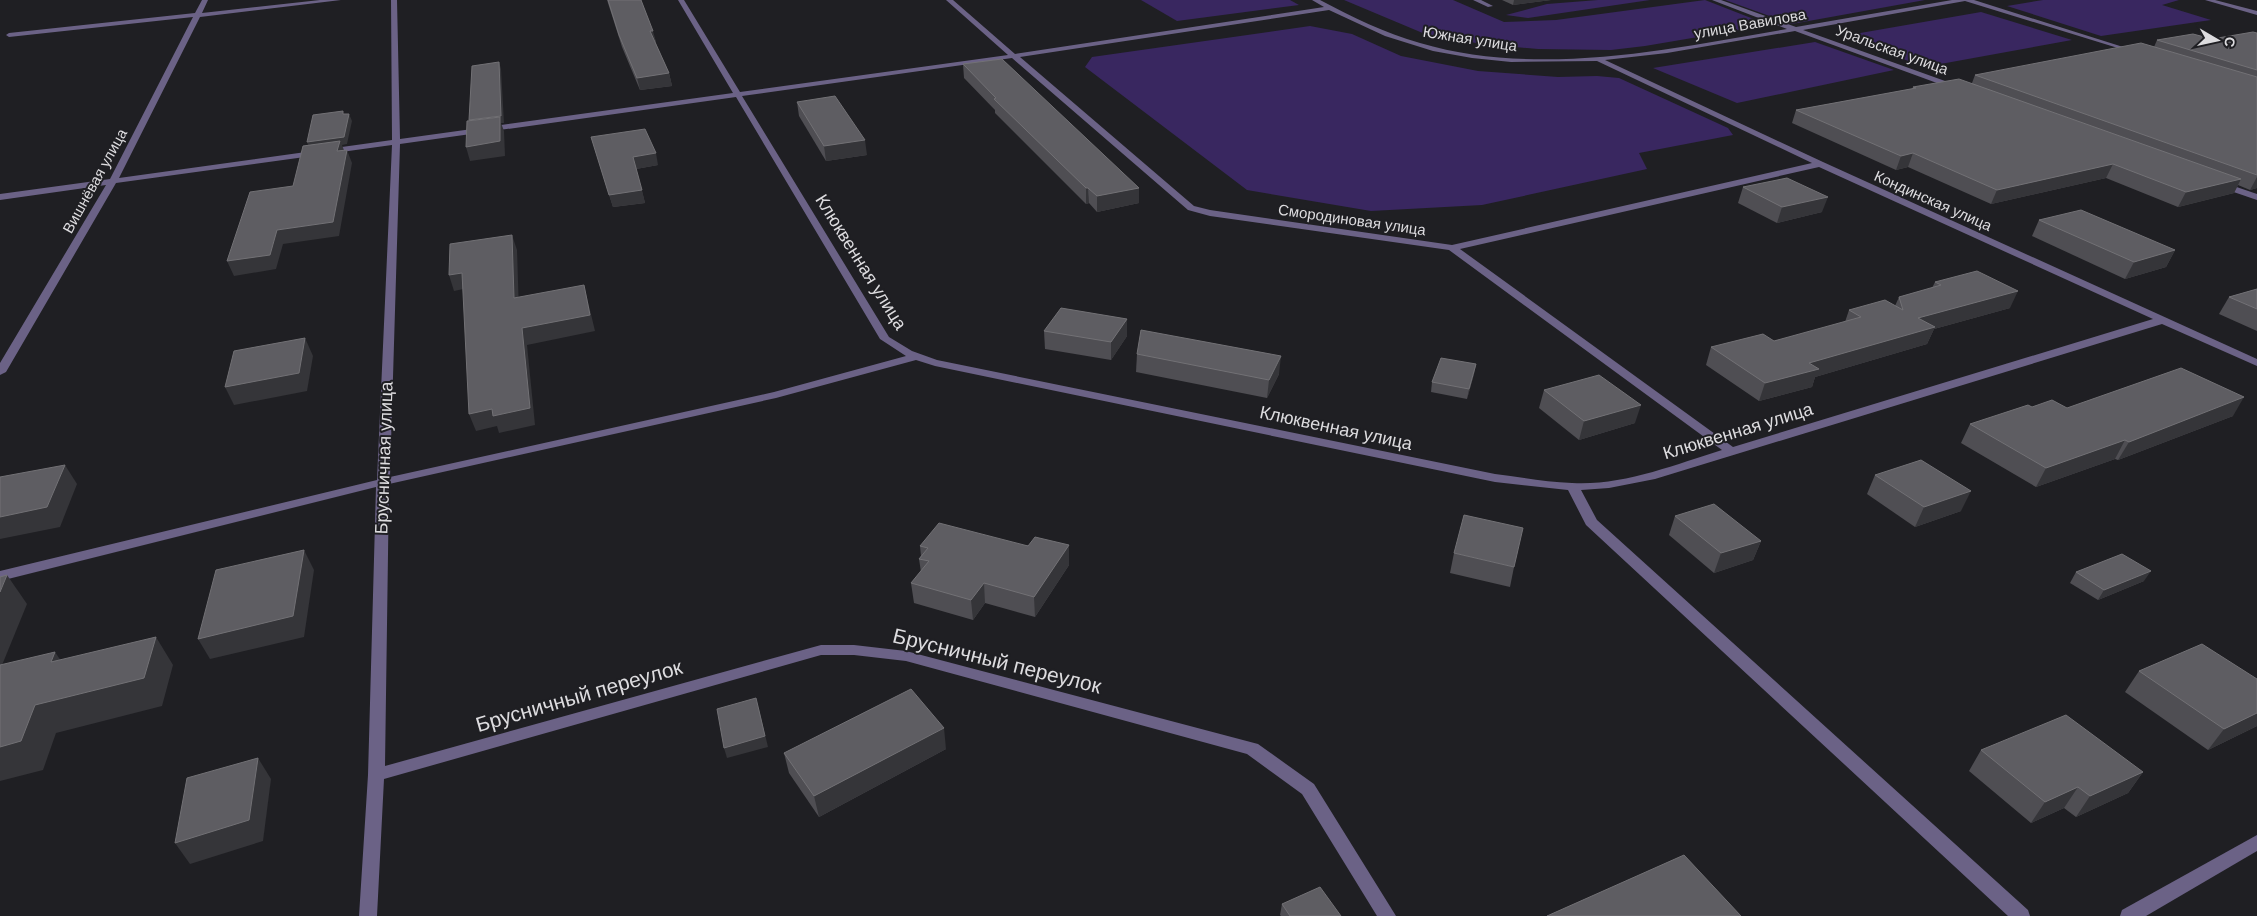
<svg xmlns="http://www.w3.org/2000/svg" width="2257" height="916" font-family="'DM Sans',sans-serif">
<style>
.green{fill:#392760}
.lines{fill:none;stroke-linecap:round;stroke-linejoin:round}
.minor{fill:#6b6286;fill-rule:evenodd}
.wall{fill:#4f4e53}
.shaded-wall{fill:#353539}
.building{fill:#5e5d62;stroke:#727175}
.labels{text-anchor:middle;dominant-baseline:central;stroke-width:4;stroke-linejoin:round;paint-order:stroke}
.far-street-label{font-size:15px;fill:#dddcdf;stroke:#1f1f23}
.street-label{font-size:18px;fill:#dddcdf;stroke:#1f1f23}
.near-street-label{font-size:21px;fill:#dddcdf;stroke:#1f1f23}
</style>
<rect width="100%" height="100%" fill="#1f1f23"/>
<!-- green -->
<g class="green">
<path d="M1141,0h149l9,5 -122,16z"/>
<path d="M1344,0h109l51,22 52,-2 149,-20 64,25 -124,21 -34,4 -73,-1 -56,-5 -57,-10z"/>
<path d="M1598,0h52l-122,18 -22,-3 41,-11z"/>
<path d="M1725,0h200l-133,24z"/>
<path d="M2043,0h136l-17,5 49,15 -110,16 -94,-30z"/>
<path d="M1981,12l91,28 -148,27 -81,-31z"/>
<path d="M1310,26l42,8 49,22 77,15 80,6 39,-1 22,2 109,50 5,7 -94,18 8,16 -165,36 -111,6 -124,-21 -162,-123 7,-10z"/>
<path d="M1815,42l79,28 -157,33 -84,-35z"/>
</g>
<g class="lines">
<!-- minor -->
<g class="minor">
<path d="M202,0h6l-6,13 118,-13h21l-141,17 -81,161 273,-38 -1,-140h6l3,139 333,-46 -55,-93h6l56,92 268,-37 -62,-55h7l62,54 309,-47 -12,-7h8c32,17 65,33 100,43 119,35 249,6 367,-14l-75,-29h9l75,27 156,-27h22l165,52 -5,1 -169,-52 -162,29 156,56 1,2 -4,2 -161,-59 -128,22 -62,7 218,102 434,197v7l-95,-42 -507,155 -46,9 -28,2 16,30 431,390 2,6h-22l-422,-391 -18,-35 -73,-8 -560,-116 -19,-6 -140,38 -387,86 -4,282 436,-121h33l52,6 352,93 56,40 82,132h-19l-75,-122 -55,-40 -341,-93 -52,-6h-33l-437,124 -7,137h-18l9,-141 8,-288 -376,94v-10l377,-91 15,-335 -276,38 -110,189 -6,3v-12l106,-178 -106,15v-6l110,-15 83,-162 -184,20 -3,-2 3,-2 186,-20zM1329,10l56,26 48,15 39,7 39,4 86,-1 215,102 -360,82 -242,-35 -16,-4 -174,-149zM1012,58l176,152 22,6 239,34 273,200c-48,15 -100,36 -150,33 -26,-1 -52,-6 -77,-9l-558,-114 -25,-9 -23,-14 -147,-241zM736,97l144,242 26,17 -132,36 -384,85 10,-333zM1819,167l334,152 -420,128 -273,-198z"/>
<path d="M1473,0h8l12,6 -5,1z"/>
<path d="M2205,0h10l42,11v4z"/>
<path d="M2219,181l38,13v6l-41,-14 -1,-2z"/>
<path d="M2257,835v16l-111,65h-26l2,-6z"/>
</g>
</g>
<!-- wall -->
<g class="wall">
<path d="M607,0h34l15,42h-1l14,31 3,13 -32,4 -18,-43z"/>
<path d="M1502,0h49l-38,5z"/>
<path d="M2257,33v155l-7,2 -12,-5 -4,8 -56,14 -72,-29 -115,26 -83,-37 -12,3 -104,-47 4,-13 116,-21 1,-2 59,-4 3,-8 179,-28 3,-7 55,-1z"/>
<path d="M963,64l176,124v15l-42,9 -8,-9 -3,1 -91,-91v-3l-31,-32z"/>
<path d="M797,102l70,53 -41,6 -27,-45z"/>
<path d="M591,137l67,28 -22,4 9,34 -32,4z"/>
<path d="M1743,187l79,25 -45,11 -39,-20z"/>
<path d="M2039,220l136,30 -9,17 -41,12 -93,-43z"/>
<path d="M1935,282l75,26 -76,21 -7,15 -112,33 -3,10 -53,14 -53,-36 5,-18 63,-6 71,-19 4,-12 46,-4 4,-9 33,-9z"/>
<path d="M2257,289v42l-38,-17 10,-17z"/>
<path d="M1127,319v17l-16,24 -66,-11 -1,-18z"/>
<path d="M1137,354l142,20 -12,24 -131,-26z"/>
<path d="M1476,364l-2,10 -7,25 -36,-7 1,-10z"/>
<path d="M1544,390l91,33 -56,17 -40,-32z"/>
<path d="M2067,408l166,8 -115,44 -3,-1 -79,28 -75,-44 9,-19z"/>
<path d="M1875,475l86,36 -46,16 -48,-33z"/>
<path d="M1675,516l86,25 -8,19 -39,13 -45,-38z"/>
<path d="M1069,545v20l-34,52 -50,-14 -12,17 -59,-17 -3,-20 10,-11 -2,-13 2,-3 -1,-10z"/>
<path d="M1454,553l60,14 -4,20 -60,-14z"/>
<path d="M2076,572l68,9 -46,19 -28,-17z"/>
<path d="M2139,671l118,8v47l-49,24 -83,-58z"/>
<path d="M946,749l-127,68 -30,-44 -5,-20z"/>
<path d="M1981,750l162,22 -15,21 -52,24 -12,-9 -33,15 -62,-52z"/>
<path d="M1282,904l59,12h-60l-1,-1z"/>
</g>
<!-- shaded-wall -->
<g class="shaded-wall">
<path d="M1514,0h37l-38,5z"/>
<path d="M650,31h3l3,11 -4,1z"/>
<path d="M499,62l2,7 3,54h-3l3,8 1,25 -35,5 -4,-14 6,-20 -3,-7z"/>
<path d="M669,73l3,13 -32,4 -3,-12z"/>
<path d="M349,114l3,7 -5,23 -5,1 3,8 -35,-3 -3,-8z"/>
<path d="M865,140l2,15 -41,6 -2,-15z"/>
<path d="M347,150l5,13 -13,73 -56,8 -7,25 -42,7 -7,-15 50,-31z"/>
<path d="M656,153l2,12 -22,4 -3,-12z"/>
<path d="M1913,153l-5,14 -12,3 5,-14z"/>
<path d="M2113,164l-7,14 -115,26 6,-14z"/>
<path d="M2257,177v11l-7,2z"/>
<path d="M2241,179l-7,14 -56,14 8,-15z"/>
<path d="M1086,188h2l1,15 -3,1z"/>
<path d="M1139,188v15l-42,9v-16z"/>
<path d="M642,190l3,13 -32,4 -4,-12z"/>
<path d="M1828,197l-6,15 -45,11 5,-16z"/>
<path d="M512,235l5,15 2,64 -5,-16z"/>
<path d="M2175,250l-9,17 -41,12 9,-17z"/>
<path d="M462,273l6,15 -14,3 -5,-16z"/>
<path d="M584,285l11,46 -68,14 8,80 -36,8 -2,-7 -21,5 -7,-17 53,-86z"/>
<path d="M2018,291l-8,17 -76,21 -7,15 -112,33 -3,10 -53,14 6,-18 44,-20 109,-45z"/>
<path d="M1127,319v17l-16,24v-18z"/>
<path d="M305,338l8,18 -6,35 -73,14 -9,-18z"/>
<path d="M1281,356l-2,18 -12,24 2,-18z"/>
<path d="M1476,364l-2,10 -7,25 2,-10z"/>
<path d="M2244,397l-11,19 -115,44 11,-18z"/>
<path d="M1641,405l-6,18 -56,17 5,-19z"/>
<path d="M2125,440l-10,19 -79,28 10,-19z"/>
<path d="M65,465l12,19 -17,43 -60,12v-22z"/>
<path d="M1971,491l-10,20 -46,16 9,-20z"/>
<path d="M1761,541l-8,19 -39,13 7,-20z"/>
<path d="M1069,545v20l-34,52 -1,-20z"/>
<path d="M304,550l10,20 -10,67 -94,22 -12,-20z"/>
<path d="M2151,571l-7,10 -46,19 6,-10z"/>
<path d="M7,575l20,29 -27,66v-78z"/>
<path d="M984,583l1,20 -12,17 -2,-20z"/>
<path d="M156,637l17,28 -11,41 -106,27 -13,37 -43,11v-34l35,-42z"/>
<path d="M55,652l19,28 -23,-18z"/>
<path d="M759,709l9,38 -41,11 -3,-10z"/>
<path d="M2257,713v13l-49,24 16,-21z"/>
<path d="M944,728l2,21 -127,68 -5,-21z"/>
<path d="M258,758l13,21 -8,62 -73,23 -15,-21z"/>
<path d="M2143,772l-15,21 -52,24 14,-21z"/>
<path d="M2078,787l-14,21 -33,15 14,-21z"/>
</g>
<!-- building -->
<g class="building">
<path d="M608,0h33l12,31h-3l19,42 -32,5 -18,-43z"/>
<path d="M2253,32l4,1v37l-100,-30 36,-6 19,5z"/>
<path d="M2141,43l116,34v98l-282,-100z"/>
<path d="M1002,59l137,129 -42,8 -9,-8h-2l-92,-89 2,-1 -33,-34z"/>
<path d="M499,62l2,54 -32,4 3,-54z"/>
<path d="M1959,79l282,100 -55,13 -73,-28 -116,26 -84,-37 -12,3 -105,-46 120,-22 -3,-1z"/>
<path d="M835,96l30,44 -41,6 -27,-44z"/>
<path d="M343,111v3h6l-5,23 -37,5 6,-27z"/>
<path d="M500,117v24l-34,6 1,-26z"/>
<path d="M645,129l11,24 -23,4 9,33 -33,5 -18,-58z"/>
<path d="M340,141l-3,10 10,-1 -14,72 -56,8 -7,25 -43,6 23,-69 43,-6 10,-40z"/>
<path d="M1787,178l41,19 -46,10 -39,-20z"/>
<path d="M2081,210l94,40 -41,12 -95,-42z"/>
<path d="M512,235l2,63 70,-13 6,30 -68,13 8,80 -37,8 -1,-7 -23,5 -7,-141 -13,2 1,-31z"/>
<path d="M1977,271l41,20 -100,27 17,9 -126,36 10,6 -54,14 -54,-36 52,-13 11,7 87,-24 -12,-7 36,-10 18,10 -4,-13 42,-12 -6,-3z"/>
<path d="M2257,289v20l-28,-12z"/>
<path d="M1061,308l66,11 -16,23 -67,-11z"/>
<path d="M1141,330l140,26 -12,24 -132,-26z"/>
<path d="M305,338l-6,35 -74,14 9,-36z"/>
<path d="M1441,358l35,6 -7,25 -37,-7z"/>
<path d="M2181,368l63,29 -115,45 -4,-2 -79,28 -76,-44 58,-19 4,2 20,-7 15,8z"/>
<path d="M1599,375l42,30 -57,16 -40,-31z"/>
<path d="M1921,460l50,31 -47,16 -49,-32z"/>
<path d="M65,465l-18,42 -47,10v-40z"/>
<path d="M1714,504l47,37 -40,12 -46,-37z"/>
<path d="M1464,515l59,13 -9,39 -60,-14z"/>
<path d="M939,523l89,23 7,-9 34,8 -35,52 -50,-14 -13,17 -60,-17 18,-22 -10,-2 9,-11 -8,-2z"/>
<path d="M304,550l-11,66 -95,23 18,-69z"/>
<path d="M2122,554l29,17 -47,19 -28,-18z"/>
<path d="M7,575l-7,17v-15z"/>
<path d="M156,637l-12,41 -109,27 -14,36 -21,6v-82l55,-13 -4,10z"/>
<path d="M2202,644l55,35v34l-33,16 -85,-58z"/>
<path d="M911,689l33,39 -130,68 -30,-43z"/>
<path d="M756,698l9,38 -41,12 -7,-39z"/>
<path d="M2066,715l77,57 -53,24 -12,-9 -33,15 -64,-52z"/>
<path d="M258,758l-9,62 -74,23 12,-65z"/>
<path d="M1684,855l57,61h-194z"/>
<path d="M1320,887l21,29h-51l-8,-12z"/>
</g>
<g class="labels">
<!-- far-street labels -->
<g class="far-street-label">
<text transform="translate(1750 24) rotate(-10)">улица Вавилова</text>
<text transform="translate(1470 39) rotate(9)">Южная улица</text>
<text transform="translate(1892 50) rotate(20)">Уральская улица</text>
<text transform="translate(95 181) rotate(-61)">Вишнёвая улица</text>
<text transform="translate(1933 201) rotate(24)">Кондинская улица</text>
<text transform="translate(1352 220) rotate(8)">Смородиновая улица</text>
</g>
<!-- street labels -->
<g class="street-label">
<text transform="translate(861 262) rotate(58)">Клюквенная улица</text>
<text transform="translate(1336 428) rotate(12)">Клюквенная улица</text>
<text transform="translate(1738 431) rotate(-17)">Клюквенная улица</text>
<text transform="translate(384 458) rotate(-88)">Брусничная улица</text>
</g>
<!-- near-street labels -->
<g class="near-street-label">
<text transform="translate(997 661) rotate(14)">Брусничный переулок</text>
<text transform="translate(579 696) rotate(-16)">Брусничный переулок</text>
</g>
</g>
<!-- north arrow -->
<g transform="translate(2217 40) rotate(99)" stroke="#1f1f23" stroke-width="4" paint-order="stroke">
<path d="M0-4L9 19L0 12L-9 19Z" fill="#dddcdf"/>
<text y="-8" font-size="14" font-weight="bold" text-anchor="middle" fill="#dddcdf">С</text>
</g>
</svg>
